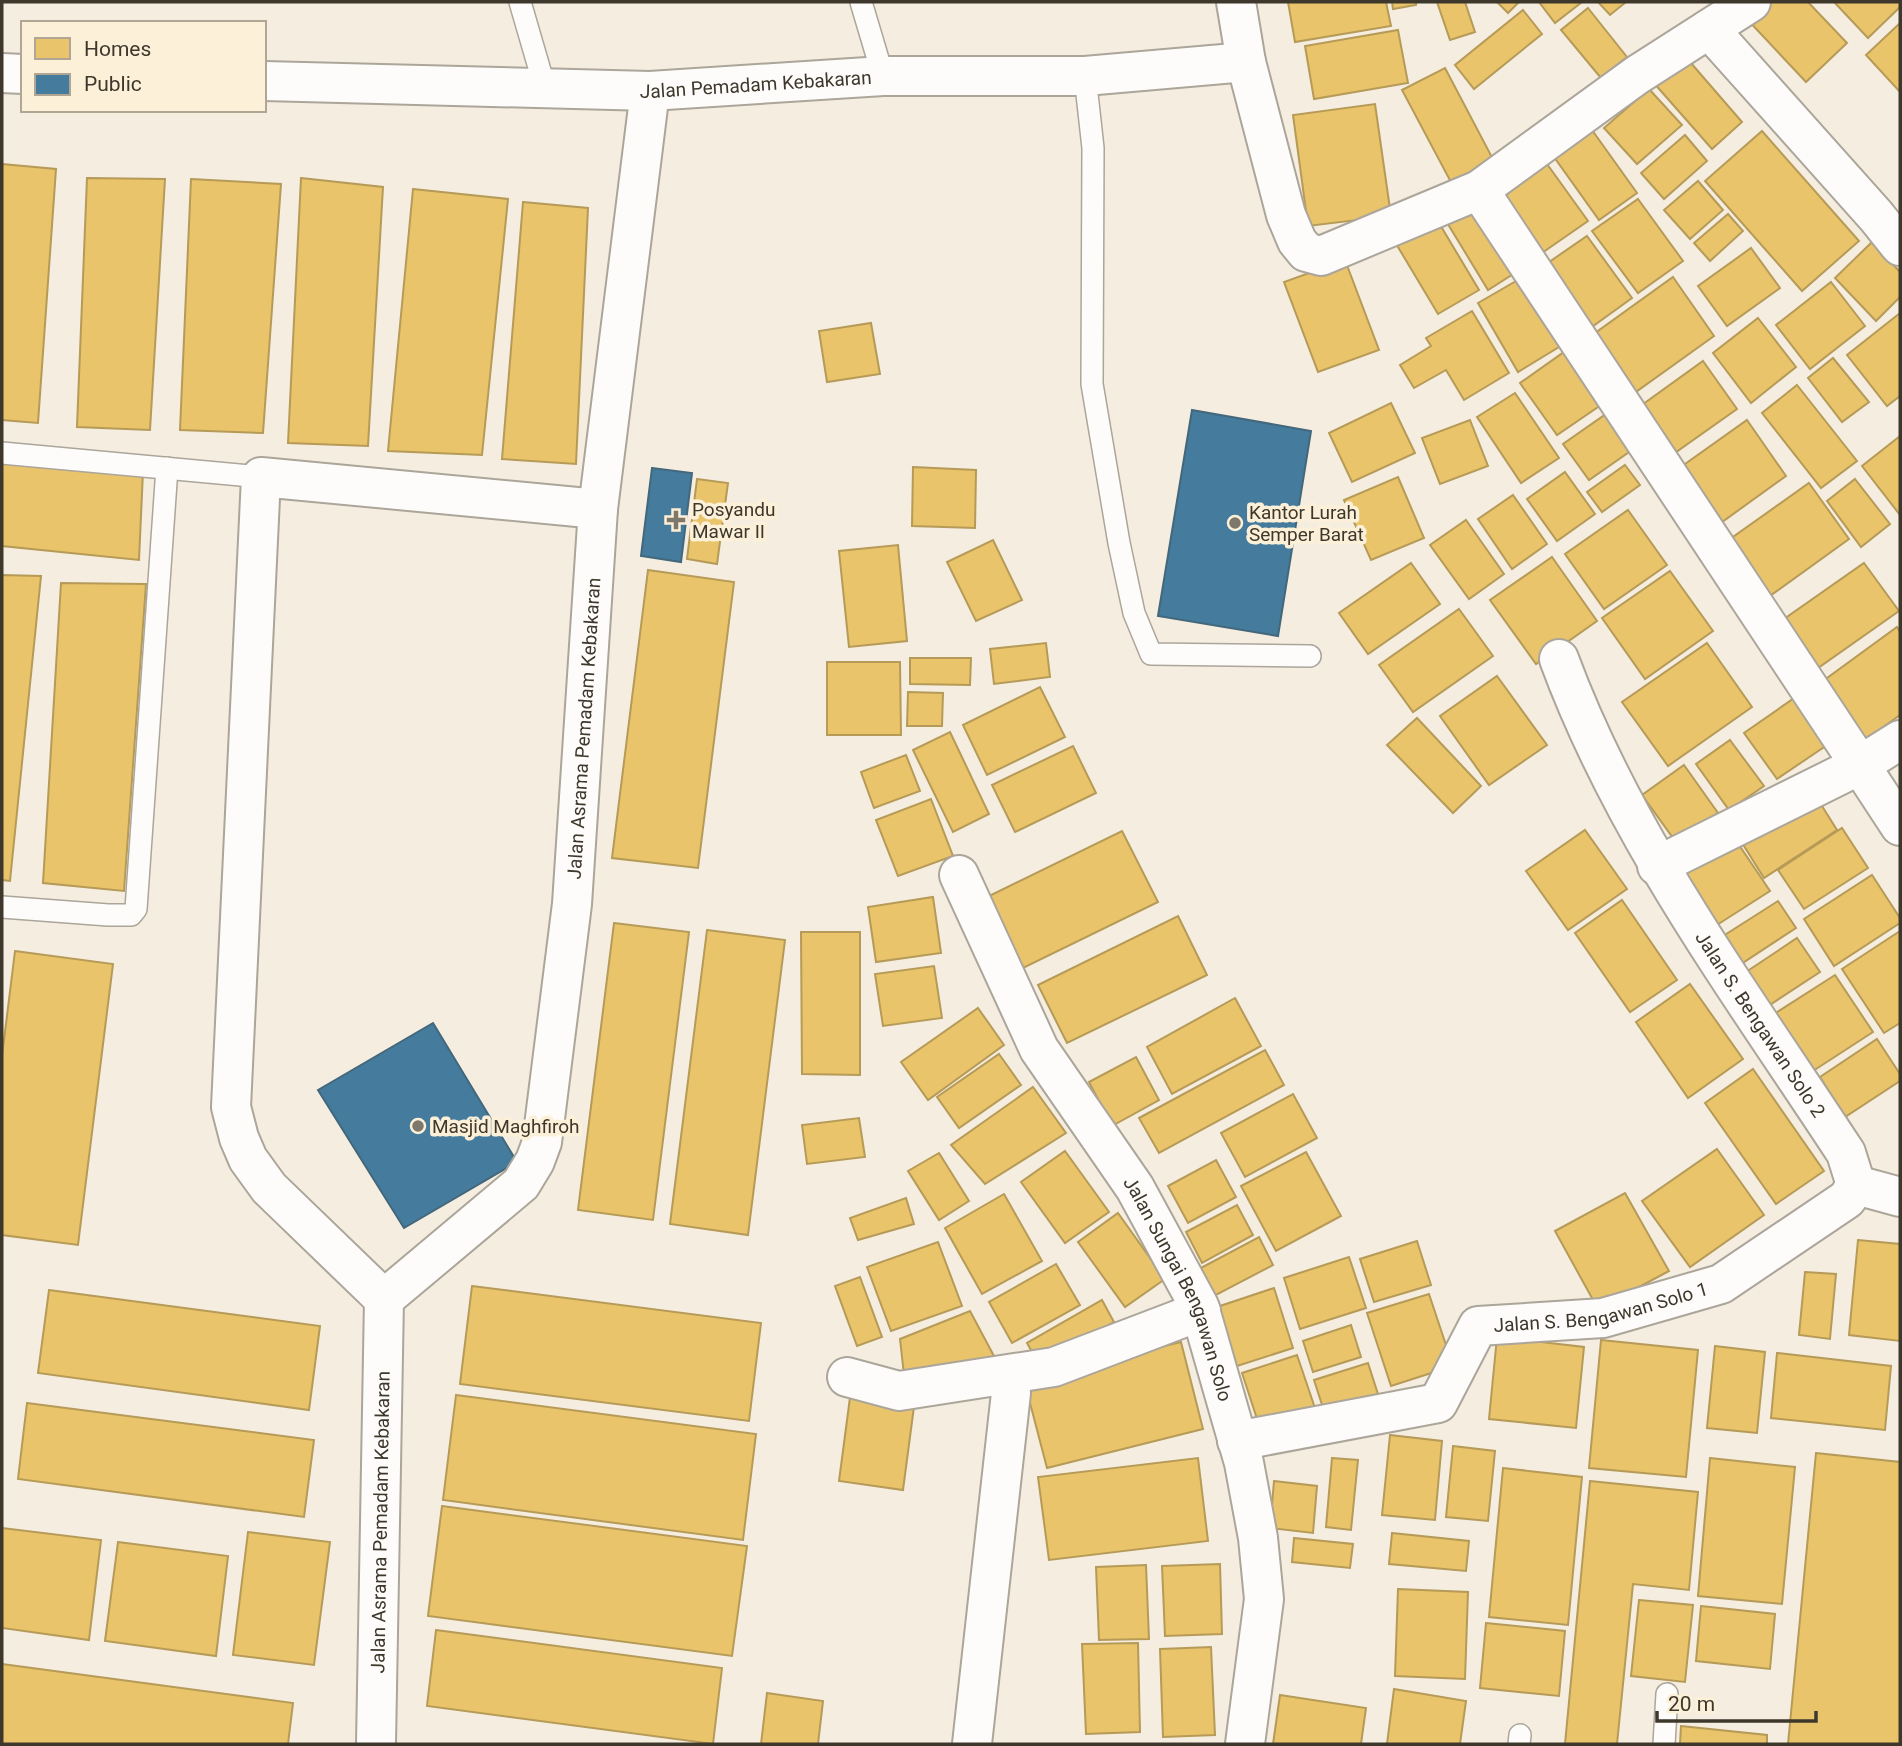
<svg xmlns="http://www.w3.org/2000/svg" width="1902" height="1746" font-family="Roboto,sans-serif">
<style>
.homes{fill:#e9c46a;stroke:#b69a57;stroke-width:2}
.public{fill:#457b9d;stroke:#43677b;stroke-width:2}
.lines{fill:none;stroke-linecap:round;stroke-linejoin:round}
.service-casing{stroke:#aba59a;stroke-width:24}
.minor-casing{stroke:#aba59a;stroke-width:42}
.service{stroke:#fefcfa;stroke-width:21}
.minor{stroke:#fefcfa;stroke-width:38}
.poi-dot{fill:#7e776b;stroke:#fdf0d8;stroke-width:2.5}
.labels{text-anchor:middle;dominant-baseline:central;stroke-width:7;stroke-linejoin:round;paint-order:stroke}
.street-label{font-size:19px;fill:#3e382c;stroke:#fdf0d8}
.poi-label{font-size:19px;fill:#3e382c;stroke:#fdf0d8;text-anchor:start}
</style>
<rect width="100%" height="100%" fill="#f5ede0"/>
<!-- homes -->
<g class="homes">
<path d="M1288,2h98l5,24 -96,16z"/>
<path d="M1392,2h24v3l-23,4z"/>
<path d="M1437,2h28l10,30 -25,8z"/>
<path d="M1497,2h22l-11,11z"/>
<path d="M1539,2h43l-27,21z"/>
<path d="M1598,2h28l-16,13z"/>
<path d="M1761,2h47l39,41 -41,39 -61,-65z"/>
<path d="M1834,2h66v5l-32,31z"/>
<path d="M1588,8l39,49 -26,21 -40,-48z"/>
<path d="M1523,10l19,24 -68,55 -19,-24z"/>
<path d="M1900,23v69l-34,-37z"/>
<path d="M1398,30l10,53 -94,16 -9,-53z"/>
<path d="M1684,55l58,67 -30,27 -59,-67z"/>
<path d="M1445,68l50,95 -42,23 -51,-96z"/>
<path d="M1649,89l33,36 -45,39 -33,-36z"/>
<path d="M1375,104l16,112 -83,10 -15,-111z"/>
<path d="M1587,123l50,70 -38,27 -50,-70z"/>
<path d="M1762,131l97,110 -57,50 -97,-110z"/>
<path d="M1685,135l22,26 -43,38 -23,-26z"/>
<path d="M1542,157l46,64 -49,34 -45,-63z"/>
<path d="M2,164l54,5 -18,254 -36,-3z"/>
<path d="M87,178l78,1 -15,251 -73,-3z"/>
<path d="M301,178l82,9 -15,259 -80,-3z"/>
<path d="M191,179l90,5 -18,249 -83,-3z"/>
<path d="M1698,181l25,29 -33,29 -26,-29z"/>
<path d="M413,189l95,10 -26,256 -94,-4z"/>
<path d="M1475,197l43,74 -30,19 -45,-74z"/>
<path d="M1638,199l45,62 -45,32 -46,-62z"/>
<path d="M523,202l65,6 -12,256 -74,-5z"/>
<path d="M1728,214l15,17 -33,30 -16,-18z"/>
<path d="M1436,218l43,72 -41,24 -43,-72z"/>
<path d="M1587,236l45,62 -50,36 -46,-63z"/>
<path d="M1872,242l28,30v25l-24,24 -41,-43z"/>
<path d="M1751,248l29,40 -53,38 -29,-40z"/>
<path d="M1345,260l34,90 -61,22 -34,-90z"/>
<path d="M1523,277l41,67 -46,28 -40,-69z"/>
<path d="M1673,277l41,59 -88,63 -42,-58z"/>
<path d="M1831,282l34,44 -55,43 -34,-44z"/>
<path d="M1472,311l37,62 -45,27 -18,-30 -32,18 -14,-23 31,-19 -5,-8z"/>
<path d="M1900,313v83l-13,10 -40,-51z"/>
<path d="M1758,318l38,49 -45,36 -38,-50z"/>
<path d="M871,323l9,51 -53,8 -8,-51z"/>
<path d="M1564,352l37,53 -44,30 -37,-52z"/>
<path d="M1833,358l36,44 -27,20 -34,-44z"/>
<path d="M1703,361l34,48 -75,53 -34,-47z"/>
<path d="M1797,385l60,76 -36,27 -59,-75z"/>
<path d="M1515,393l44,65 -38,25 -44,-66z"/>
<path d="M1391,403l24,50 -63,29 -23,-49z"/>
<path d="M1606,414l26,36 -43,30 -26,-36z"/>
<path d="M1470,420l18,46 -48,18 -18,-46z"/>
<path d="M1747,420l39,56 -75,54 -40,-56z"/>
<path d="M1900,436v79l-38,-49z"/>
<path d="M2,459l141,12 -4,89 -137,-14z"/>
<path d="M1625,465l15,20 -38,27 -15,-20z"/>
<path d="M913,467l63,3 -1,58 -63,-2z"/>
<path d="M1565,472l30,42 -38,27 -30,-42z"/>
<path d="M1398,477l26,61 -53,22 -27,-60z"/>
<path d="M697,479l31,4 -11,81 -30,-5z"/>
<path d="M1855,479l35,45 -29,23 -34,-46z"/>
<path d="M1809,483l40,56 -86,62 -40,-57z"/>
<path d="M1513,495l34,49 -35,25 -34,-50z"/>
<path d="M1628,510l39,55 -63,44 -39,-55z"/>
<path d="M1466,520l38,54 -35,25 -39,-54z"/>
<path d="M993,540l29,60 -46,21 -29,-59z"/>
<path d="M898,545l9,96 -58,6 -10,-96z"/>
<path d="M1552,557l45,64 -61,43 -46,-64z"/>
<path d="M1411,563l29,41 -72,50 -29,-41z"/>
<path d="M1864,563l35,48 -81,57 -34,-49z"/>
<path d="M648,570l86,12 -36,286 -86,-10z"/>
<path d="M1670,571l43,60 -68,48 -43,-61z"/>
<path d="M2,575l39,1 -31,305 -8,-1z"/>
<path d="M61,583l85,1 -22,307 -81,-8z"/>
<path d="M1459,609l34,47 -80,56 -34,-47z"/>
<path d="M1897,627l3,5v83l-46,33 -42,-59z"/>
<path d="M1046,643l4,34 -56,7 -4,-35z"/>
<path d="M1707,643l45,64 -84,59 -46,-64z"/>
<path d="M910,658h61l-1,27 -60,-1z"/>
<path d="M827,662h73l1,73h-74z"/>
<path d="M1497,676l50,69 -58,40 -49,-69z"/>
<path d="M1040,687l25,50 -78,38 -24,-50z"/>
<path d="M908,692l35,1 -1,33h-35z"/>
<path d="M1800,694l33,47 -56,38 -33,-46z"/>
<path d="M1417,718l64,68 -28,27 -66,-68z"/>
<path d="M950,732l39,82 -36,18 -40,-82z"/>
<path d="M1730,740l34,46 -35,24 -33,-46z"/>
<path d="M1073,746l23,47 -81,39 -23,-47z"/>
<path d="M906,755l14,36 -46,17 -13,-36z"/>
<path d="M1684,765l34,48 -42,29 -34,-47z"/>
<path d="M1812,790l25,40 -73,48 -25,-40z"/>
<path d="M931,799l22,57 -55,20 -22,-56z"/>
<path d="M1842,828l26,40 -64,41 -26,-39z"/>
<path d="M1585,830l42,59 -59,41 -42,-59z"/>
<path d="M1122,831l36,71 -137,67 -36,-71z"/>
<path d="M1733,836l37,55 -64,41 -37,-56z"/>
<path d="M1872,875l28,43v5l-66,43 -30,-47z"/>
<path d="M933,897l8,56 -65,9 -8,-55z"/>
<path d="M1622,900l55,80 -47,32 -55,-79z"/>
<path d="M1778,901l18,27 -58,38 -18,-28z"/>
<path d="M1178,916l29,59 -140,68 -29,-58z"/>
<path d="M614,923l75,9 -36,288 -75,-10z"/>
<path d="M707,930l78,10 -37,295 -78,-11z"/>
<path d="M1900,931v92l-16,10 -42,-64z"/>
<path d="M801,932h59v143l-58,-1z"/>
<path d="M1797,938l23,34 -58,38 -22,-34z"/>
<path d="M15,951l98,13 -35,281 -76,-10v-179z"/>
<path d="M934,966l8,52 -59,8 -8,-52z"/>
<path d="M1835,975l38,57 -60,39 -39,-57z"/>
<path d="M1690,984l53,75 -55,39 -52,-76z"/>
<path d="M1235,998l26,48 -89,48 -25,-47z"/>
<path d="M978,1008l26,37 -76,55 -27,-38z"/>
<path d="M1877,1039l23,35v7l-55,36 -25,-40z"/>
<path d="M1265,1050l19,35 -125,68 -20,-35z"/>
<path d="M999,1054l22,31 -62,43 -22,-31z"/>
<path d="M1136,1057l23,43 -47,26 -23,-44z"/>
<path d="M1753,1069l71,102 -48,33 -71,-101z"/>
<path d="M1033,1087l33,46 -81,51 -34,-39z"/>
<path d="M1293,1094l24,44 -72,39 -24,-44z"/>
<path d="M859,1118l6,39 -58,7 -5,-39z"/>
<path d="M1717,1149l47,66 -74,52 -48,-66z"/>
<path d="M1065,1151l44,61 -44,31 -44,-61z"/>
<path d="M1306,1152l35,64 -65,35 -35,-65z"/>
<path d="M939,1153l30,48 -30,19 -31,-49z"/>
<path d="M1216,1160l20,37 -48,26 -20,-37z"/>
<path d="M1625,1193l44,78 -71,38 -43,-78z"/>
<path d="M1004,1194l38,67 -60,33 -37,-66z"/>
<path d="M906,1198l8,26 -56,16 -8,-22z"/>
<path d="M1237,1205l16,30 -51,28 -16,-31z"/>
<path d="M1118,1213l47,66 -40,28 -47,-65z"/>
<path d="M1259,1237l14,28 -59,31 -15,-27z"/>
<path d="M1858,1240l42,4v97l-51,-6z"/>
<path d="M1417,1241l14,44 -57,17 -14,-43z"/>
<path d="M938,1242l24,64 -71,25 -24,-64z"/>
<path d="M1349,1257l17,51 -66,21 -16,-51z"/>
<path d="M1056,1264l24,41 -68,38 -23,-41z"/>
<path d="M1805,1272l31,2 -6,65 -31,-4z"/>
<path d="M860,1277l22,60 -25,9 -22,-60z"/>
<path d="M472,1286l289,37 -12,98 -289,-37z"/>
<path d="M1274,1288l19,60 -59,19 -20,-59z"/>
<path d="M49,1290l271,36 -11,84 -271,-37z"/>
<path d="M1429,1294l24,72 -62,20 -24,-73z"/>
<path d="M1102,1300l12,22 -75,43 -12,-22z"/>
<path d="M970,1311l33,62 -98,11 -5,-45z"/>
<path d="M1351,1325l10,32 -48,15 -10,-31z"/>
<path d="M1497,1337l87,10 -8,81 -87,-9z"/>
<path d="M1601,1340l97,10 -12,127 -97,-9z"/>
<path d="M1181,1342l22,87 -156,39 -23,-88z"/>
<path d="M1715,1346l50,6 -8,81 -50,-5z"/>
<path d="M1777,1353l114,13 -6,64 -114,-12z"/>
<path d="M1297,1355l19,56 -56,17 -18,-55z"/>
<path d="M1368,1363l10,31 -54,17 -10,-31z"/>
<path d="M851,1390l64,9 -12,91 -64,-9z"/>
<path d="M456,1395l300,39 -13,106 -300,-40z"/>
<path d="M27,1403l287,37 -10,77 -286,-38z"/>
<path d="M1390,1435l52,6 -7,79 -53,-5z"/>
<path d="M1453,1446l42,5 -7,70 -42,-4z"/>
<path d="M1816,1453l84,9v282h-112z"/>
<path d="M1198,1458l10,83 -159,19 -11,-83z"/>
<path d="M1332,1458l26,2 -7,70 -25,-3z"/>
<path d="M1710,1458l85,9 -13,137 -84,-8z"/>
<path d="M1503,1468l79,9 -14,148 -79,-8z"/>
<path d="M1274,1481l43,5 -4,47 -43,-5z"/>
<path d="M1590,1481l108,11 -9,98 -56,-6 -16,160h-52z"/>
<path d="M442,1506l305,40 -15,110 -304,-40z"/>
<path d="M2,1528l99,12 -12,100 -87,-12z"/>
<path d="M248,1532l82,10 -16,123 -81,-10z"/>
<path d="M1392,1533l77,8 -3,30 -77,-7z"/>
<path d="M1294,1538l59,6 -3,24 -58,-6z"/>
<path d="M118,1542l110,14 -12,100 -111,-15z"/>
<path d="M1220,1564l2,70 -57,2 -3,-70z"/>
<path d="M1146,1565l3,74 -50,1 -3,-73z"/>
<path d="M1398,1589l70,3 -3,87 -70,-3z"/>
<path d="M1639,1600l54,5 -8,77 -54,-6z"/>
<path d="M1701,1606l74,8 -5,55 -74,-8z"/>
<path d="M1486,1623l79,8 -6,65 -79,-8z"/>
<path d="M436,1630l286,38 -9,76 -286,-38z"/>
<path d="M1138,1643l2,89 -54,2 -4,-90z"/>
<path d="M1211,1647l4,88 -52,2 -3,-88z"/>
<path d="M2,1664l291,39 -5,41h-286z"/>
<path d="M1394,1689l72,12 -6,43h-73z"/>
<path d="M767,1693l56,8 -5,43h-57z"/>
<path d="M1280,1695l86,13 -5,36h-88z"/>
<path d="M1681,1726l86,9v9h-87z"/>
</g>
<!-- public -->
<g class="public">
<path d="M1192,410l119,21 -33,205 -120,-20z"/>
<path d="M652,468l40,5 -11,89 -40,-6z"/>
<path d="M433,1023l84,139 -113,66 -86,-138z"/>
</g>
<g class="lines">
<!-- service casing -->
<g class="service-casing">
<g id="service">
<path d="M520,2l25,86"/>
<path d="M861,2l22,74"/>
<path d="M1085,76l8,72 -1,236 27,159 15,70 17,41 159,2"/>
<path d="M2,453l259,24"/>
<path d="M2,907l106,8h23l5,-6 31,-441"/>
<path d="M1519,1744l1,-9"/>
<path d="M1664,1744l3,-50"/>
</g>
</g>
<!-- minor casing -->
<g class="minor-casing">
<g id="minor">
<path d="M1236,2l10,60 40,153 11,26 9,11 15,4 158,-66 158,-115 114,-73"/>
<path d="M1709,29l167,187 24,30"/>
<path d="M2,73l21,1"/>
<path id="s1" d="M264,81l386,10 233,-15h202l161,-14"/>
<path d="M1479,190l381,575 -203,101"/>
<path id="s2" d="M1559,659c66,179 183,335 287,494l10,32"/>
<path d="M1900,740l-40,25 40,61"/>
<path id="s3" d="M959,875l80,174 96,139 64,118 45,157 14,75 6,61 -19,145"/>
<path d="M1856,1185l44,12"/>
<path d="M384,1299l-115,-111 -21,-29 -9,-21 -8,-31 30,-630 337,32"/>
<path d="M847,1377l52,14 155,-24 147,-56"/>
<path id="s4" d="M1237,1441l201,-38 40,-77 125,-8 118,-34 126,-85 9,-14"/>
<path id="s5" d="M376,1744l8,-445 137,-115 14,-23 7,-19 30,-238 26,-395 52,-418"/>
<path d="M972,1744l39,-351"/>
</g>
</g>
<!-- service -->
<use href="#service" class="service"/>
<!-- minor -->
<use href="#minor" class="minor"/>
</g>
<!-- markers -->
<g class="poi-dot">
<path d="M672.5 509.5h7v7h7v7h-7v7h-7v-7h-7v-7h7z"/>
<circle cx="1235" cy="523" r="7"/>
<circle cx="418" cy="1126" r="7"/>
</g>
<g class="labels">
<!-- street labels -->
<g class="street-label">
<text stroke="none"><textPath href="#s1" startOffset="492">Jalan Pemadam Kebakaran</textPath></text>
<text stroke="none"><textPath href="#s5" startOffset="1087">Jalan Asrama Pemadam Kebakaran</textPath></text>
<text stroke="none"><textPath href="#s2" startOffset="418">Jalan S. Bengawan Solo 2</textPath></text>
<text stroke="none"><textPath href="#s3" startOffset="471">Jalan Sungai Bengawan Solo</textPath></text>
<text stroke="none"><textPath href="#s4" startOffset="416">Jalan S. Bengawan Solo 1</textPath></text>
<text stroke="none"><textPath href="#s5" startOffset="222">Jalan Asrama Pemadam Kebakaran</textPath></text>
</g>
<!-- poi labels -->
<g class="poi-label">
<text x="692" y="509">Posyandu<tspan x="692" dy="22">Mawar II</tspan></text>
<text x="1249" y="512">Kantor Lurah<tspan x="1249" dy="22">Semper Barat</tspan></text>
<text x="432" y="1126">Masjid Maghfiroh</text>
</g>
</g>
<!-- border -->
<rect width="1902" height="1746" fill="none" stroke="#3e382c" stroke-width="7"/>
<!-- legend -->
<rect x="21" y="21" width="245" height="91" fill="#fdf0d8" stroke="#b1a693" stroke-width="2"/>
<rect x="35" y="38" width="35" height="21" fill="#e9c46a" stroke="#b1a693" stroke-width="2"/>
<text x="84" y="56" font-size="21" fill="#3e382c">Homes</text>
<rect x="35" y="74" width="35" height="21" fill="#457b9d" stroke="#b1a693" stroke-width="2"/>
<text x="84" y="91" font-size="21" fill="#3e382c">Public</text>
<!-- scale -->
<path d="M1657 1711v10h159v-10" fill="none" stroke="#3e382c" stroke-width="3.5"/>
<text x="1668" y="1711" font-size="21" fill="#3e382c" stroke="#fdf0d8" stroke-width="5" paint-order="stroke">20 m</text>
</svg>
